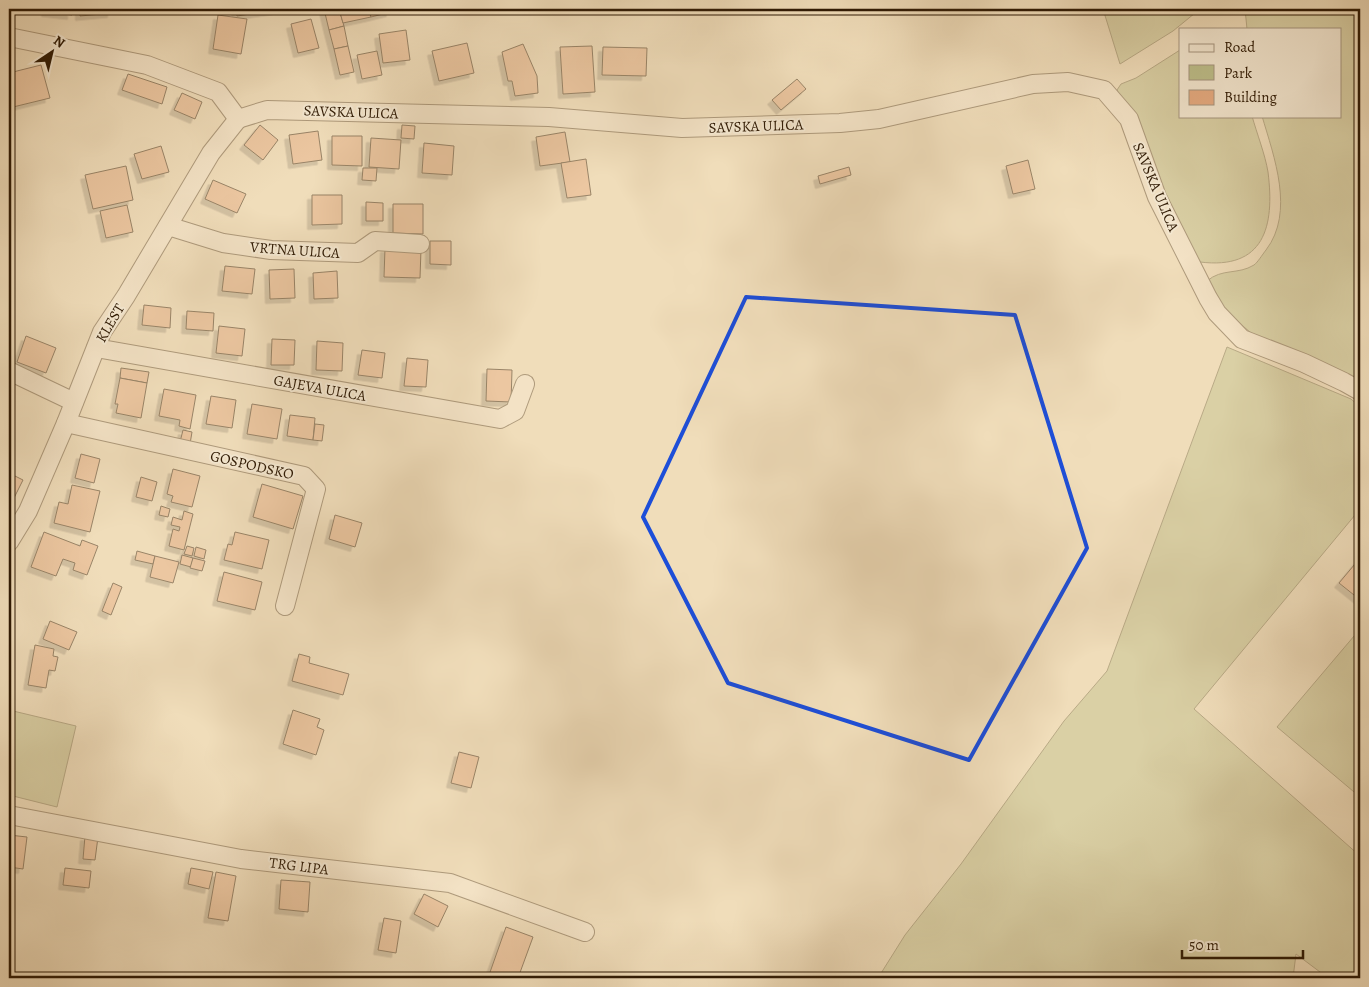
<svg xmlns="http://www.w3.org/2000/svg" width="1369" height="987" font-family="Alegreya,serif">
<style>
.green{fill:#bec08c;stroke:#766d48}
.building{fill:#e7ad83;stroke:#2f1a04;filter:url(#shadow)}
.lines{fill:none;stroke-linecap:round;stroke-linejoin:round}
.street-casing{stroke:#5f4b32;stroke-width:20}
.street{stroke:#f5e9d2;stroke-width:18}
.marked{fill:none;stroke:#1d4ed8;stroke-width:4;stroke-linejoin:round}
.labels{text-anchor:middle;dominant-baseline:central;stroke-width:4;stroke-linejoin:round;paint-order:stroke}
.street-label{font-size:15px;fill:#2f1a04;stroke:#f5e9d2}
</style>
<defs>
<filter id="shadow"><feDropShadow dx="-4.5" dy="4.5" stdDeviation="0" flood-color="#0004"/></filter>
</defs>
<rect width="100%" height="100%" fill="#f0ddba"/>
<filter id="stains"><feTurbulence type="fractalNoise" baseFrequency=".004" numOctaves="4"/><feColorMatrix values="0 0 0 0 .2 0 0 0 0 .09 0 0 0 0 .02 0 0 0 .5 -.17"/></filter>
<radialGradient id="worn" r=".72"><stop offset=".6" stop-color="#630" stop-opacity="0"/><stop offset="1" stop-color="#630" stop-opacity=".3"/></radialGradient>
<!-- green -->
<g class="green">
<path d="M1103,9h97l-27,22 -53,33z"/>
<path d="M1245,9h115v374l-105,-47 -27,-22 -21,-33c15,-13 31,-6 47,-16 4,-3 8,-10 12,-15 29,-38 8,-93 -4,-134h78v-87h-93z"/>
<path d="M1180,50v66h72c5,18 13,38 16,56 7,55 -4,98 -68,90l-24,-38 -59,-134 4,-6 15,-6z"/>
<path d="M1227,347l124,52 9,8v102l-166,200 166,147v122h-32l-32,-24 -3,24h-415l27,-43 56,-71 103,-143 43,-50z"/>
<path d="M1360,629v168l-83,-70z"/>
<path d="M9,710l67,16 -19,81 -48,-12z"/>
</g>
<!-- building -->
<g class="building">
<path d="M46,9h26v6l-26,-3z"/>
<path d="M80,9h32v4l-32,3z"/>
<path d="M236,9h41v1l-40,6z"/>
<path d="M324,9h15l5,17 -15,4z"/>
<path d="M339,9h30l2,8 -28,6z"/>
<path d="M369,9h21l1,3 -20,5z"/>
<path d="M218,15l29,4 -6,35 -28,-5z"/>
<path d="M311,19l8,29 -21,5 -7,-29z"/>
<path d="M344,26l4,20 -14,3 -5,-19z"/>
<path d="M406,30l4,30 -27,3 -4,-29z"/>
<path d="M467,43l7,30 -35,8 -7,-30z"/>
<path d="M523,44l14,32 1,17 -23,3 -3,-15h-4l-6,-29z"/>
<path d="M348,46l6,26 -14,3 -6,-26z"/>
<path d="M592,46l3,46 -32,2 -3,-47z"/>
<path d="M603,47l44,1 -1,28 -44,-1z"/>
<path d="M377,51l5,24 -20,4 -5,-24z"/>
<path d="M41,65l9,33 -41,10v-35z"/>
<path d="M128,74l39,13 -5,17 -40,-14z"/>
<path d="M797,79l9,10 -25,21 -9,-10z"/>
<path d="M182,93l20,9 -7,17 -21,-9z"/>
<path d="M260,125l18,15 -15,20 -19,-15z"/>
<path d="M402,125l13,1 -1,13 -13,-1z"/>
<path d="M318,131l4,29 -29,4 -4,-29z"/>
<path d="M565,132l5,30 -30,4 -4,-29z"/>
<path d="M332,136h30v30l-30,-1z"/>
<path d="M371,138l30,2 -2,29 -30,-2z"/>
<path d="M424,143l30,3 -2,29 -30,-2z"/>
<path d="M161,146l8,26 -27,7 -8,-25z"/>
<path d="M586,159l5,36 -24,3 -6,-35z"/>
<path d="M1028,160l7,29 -22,5 -7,-28z"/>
<path d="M126,166l7,34 -40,9 -8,-34z"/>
<path d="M849,167l2,8 -31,9 -2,-8z"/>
<path d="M363,168h14l-1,13 -14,-1z"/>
<path d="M213,180l33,14 -9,19 -32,-14z"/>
<path d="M312,195h30v29l-30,1z"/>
<path d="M366,202l17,1v18h-17z"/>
<path d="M393,204h30v30l-30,-1z"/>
<path d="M127,205l6,27 -27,6 -6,-27z"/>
<path d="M430,241h21v24l-21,-1z"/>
<path d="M385,248l36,1 -1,29 -36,-1z"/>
<path d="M225,266l30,3 -3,25 -30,-3z"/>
<path d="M294,269l1,29 -25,1 -1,-29z"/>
<path d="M337,271l1,27 -24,1 -1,-26z"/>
<path d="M144,305l27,3 -1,20 -28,-3z"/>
<path d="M187,311l27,2 -1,18 -27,-2z"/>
<path d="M219,326l26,3 -3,27 -26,-3z"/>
<path d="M26,336l30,12 -10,25 -29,-11z"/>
<path d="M272,339l23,1 -1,25h-23z"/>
<path d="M317,341l26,2 -1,28 -26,-1z"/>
<path d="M362,350l23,3 -3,25 -24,-3z"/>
<path d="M407,358l21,2 -2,27 -22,-1z"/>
<path d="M121,368l28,4 -2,11 -27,-5z"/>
<path d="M487,369l25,1 -1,32 -25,-1z"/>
<path d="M120,378l27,5 -6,35 -25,-5 2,-9h-3z"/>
<path d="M164,389l32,6 -6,34 -11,-3 1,-6 -21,-4z"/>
<path d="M211,396l25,4 -4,28 -26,-4z"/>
<path d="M252,404l30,5 -5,30 -30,-5z"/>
<path d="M290,415l25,3 -2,22 -26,-4z"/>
<path d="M315,424l9,1 -2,16 -9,-1z"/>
<path d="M183,430l9,2 -2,12 -10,-2z"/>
<path d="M81,454l19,5 -6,24 -19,-5z"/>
<path d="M173,469l27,7 -8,31 -21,-5 2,-6 -6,-2z"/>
<path d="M9,473l14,7 -12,24h-2z"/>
<path d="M141,477l16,5 -5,19 -16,-4z"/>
<path d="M262,484l41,12 -10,33 -40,-12z"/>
<path d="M72,485l28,6 -10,41 -36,-9 5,-21 9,2z"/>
<path d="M161,506l9,3 -2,8 -9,-2z"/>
<path d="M184,511l9,3 -9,36 -15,-4 4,-17 6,2 1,-4 -9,-2 2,-8 9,3z"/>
<path d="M335,515l27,8 -7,24 -26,-8z"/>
<path d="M44,532l36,14 2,-6 16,6 -11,29 -14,-5 2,-7 -12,-4 -7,17 -25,-9z"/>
<path d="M235,532l34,8 -7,29 -38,-9 4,-16 4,1z"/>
<path d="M187,546l7,2 -2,8 -8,-2z"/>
<path d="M196,547l10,3 -2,9 -10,-3z"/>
<path d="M137,551l18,5 -2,8 -18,-4z"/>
<path d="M182,555l11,3 -2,9 -11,-3z"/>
<path d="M155,556l24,6 -6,21 -23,-6z"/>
<path d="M193,558l12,3 -3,10 -12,-3z"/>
<path d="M1360,558v40l-1,1 -20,-16z"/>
<path d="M224,572l38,10 -7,28 -38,-9z"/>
<path d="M113,583l9,4 -11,28 -9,-4z"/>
<path d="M50,621l27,11 -8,18 -26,-11z"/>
<path d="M35,645l19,4 -1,7 5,1 -3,14 -6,-1 -3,18 -18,-3z"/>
<path d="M299,654l11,3 -1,6 40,11 -6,21 -51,-14z"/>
<path d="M293,710l27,9 -3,8 7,3 -8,25 -33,-11z"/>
<path d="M459,752l20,5 -8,31 -20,-5z"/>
<path d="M9,835l18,2 -4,32 -14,-2z"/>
<path d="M85,836l13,1 -3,23 -12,-1z"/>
<path d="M65,868l26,3 -2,17 -26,-3z"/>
<path d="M191,868l22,4 -4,17 -21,-5z"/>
<path d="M216,872l20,4 -8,45 -20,-3z"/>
<path d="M281,880l29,2 -2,30 -29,-3z"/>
<path d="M424,894l24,12 -10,21 -24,-13z"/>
<path d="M384,918l17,3 -5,32 -18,-3z"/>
<path d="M506,927l27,10 -15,41h-21l-8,-3z"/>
</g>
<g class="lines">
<!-- street casing -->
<g class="street-casing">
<g id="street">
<path d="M9,37l138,28 71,27 20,27"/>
<path d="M238,119l29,-9 282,7 133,11 158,-5 39,-4 154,-35 35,-2 36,8 25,29 28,78 51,101 9,15 25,26 62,24 40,19 16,9"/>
<path d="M168,226l55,17 48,7 87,3 17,-12 45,3"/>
<path d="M96,348l404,71 15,-8 10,-27"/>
<path d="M9,371l65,31"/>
<path d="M66,423l238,53 12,13 -31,117"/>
<path d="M9,542l19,-31 38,-88 36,-91 24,-36 85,-143 27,-34"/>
<path d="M9,815l232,44 209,24 135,49"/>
</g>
</g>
<!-- street -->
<use href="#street" class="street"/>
</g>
<!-- marked area -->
<path d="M0 0H1369V987H0ZM746,297l269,18 72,233 -118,212 -241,-77 -85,-166z" fill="#f0ddba" fill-opacity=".55" fill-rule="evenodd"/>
<path class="marked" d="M746,297l269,18 72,233 -118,212 -241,-77 -85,-166z"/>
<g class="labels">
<!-- street labels -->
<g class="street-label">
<text transform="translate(351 112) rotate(2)">SAVSKA ULICA</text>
<text transform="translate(756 126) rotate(-2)">SAVSKA ULICA</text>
<text transform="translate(1156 187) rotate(67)">SAVSKA ULICA</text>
<text transform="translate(295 250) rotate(4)">VRTNA ULICA</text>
<text transform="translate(110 323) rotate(-60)">KLEST</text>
<text transform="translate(320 388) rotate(10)">GAJEVA ULICA</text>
<text transform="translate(252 465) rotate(13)">GOSPODSKO</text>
<text transform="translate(299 866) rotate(7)">TRG LIPA</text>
</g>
</g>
<!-- margin -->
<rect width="1369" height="987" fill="none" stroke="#f0ddba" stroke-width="30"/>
<rect x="10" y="10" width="1349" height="967" fill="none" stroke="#2f1a04" stroke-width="2.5"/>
<rect x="15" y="15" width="1339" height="957" fill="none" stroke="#2f1a04"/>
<!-- legend -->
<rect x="1179" y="28" width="162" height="90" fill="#f5e9d2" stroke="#a69680"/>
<rect x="1189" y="44" width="25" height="8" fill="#f5e9d2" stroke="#a69680"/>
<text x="1224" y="52" font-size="15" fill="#2f1a04">Road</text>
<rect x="1189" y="65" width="25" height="15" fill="#bec08c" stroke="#a69680"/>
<text x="1224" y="78" font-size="15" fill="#2f1a04">Park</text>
<rect x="1189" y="90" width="25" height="15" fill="#e7ad83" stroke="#a69680"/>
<text x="1224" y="102" font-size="15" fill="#2f1a04">Building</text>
<!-- north arrow -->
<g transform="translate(52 52) rotate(35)" stroke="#f5e9d2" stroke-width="4" paint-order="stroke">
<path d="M0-4L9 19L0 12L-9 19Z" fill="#2f1a04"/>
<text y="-8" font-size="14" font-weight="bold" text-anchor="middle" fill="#2f1a04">N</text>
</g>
<!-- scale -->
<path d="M1182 950v8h121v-8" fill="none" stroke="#2f1a04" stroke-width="2.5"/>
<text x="1189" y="950" font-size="15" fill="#2f1a04" stroke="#f5e9d2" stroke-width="4" paint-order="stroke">50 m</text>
<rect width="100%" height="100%" filter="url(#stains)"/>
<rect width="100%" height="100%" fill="url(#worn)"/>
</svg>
